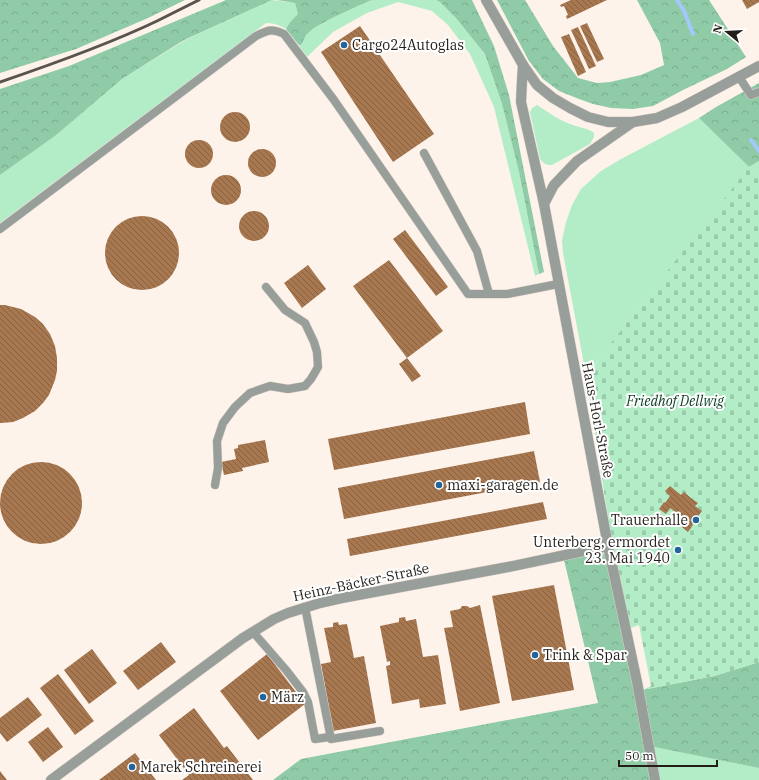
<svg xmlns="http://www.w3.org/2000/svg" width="759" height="780" font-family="'IBM Plex Serif',serif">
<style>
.green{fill:#b2edc8}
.forest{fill:url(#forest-crowns)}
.cemetery{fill:url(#cemetery-stones)}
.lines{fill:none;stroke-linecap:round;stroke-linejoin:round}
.stream{stroke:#a4c8fb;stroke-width:4}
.building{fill:url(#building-back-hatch)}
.service-casing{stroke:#dbd1c9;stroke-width:9}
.minor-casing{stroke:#dbd1c9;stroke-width:11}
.tertiary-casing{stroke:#dbd1c9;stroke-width:11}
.service{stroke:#989e99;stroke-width:8}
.minor{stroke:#989e99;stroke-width:10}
.tertiary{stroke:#989e99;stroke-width:10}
.rail{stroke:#5a534e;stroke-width:3}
.poi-dot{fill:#23659b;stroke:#fff;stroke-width:1.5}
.labels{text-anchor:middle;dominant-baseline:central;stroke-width:4;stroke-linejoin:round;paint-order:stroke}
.poi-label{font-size:14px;fill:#231e1a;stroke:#fff;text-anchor:start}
.park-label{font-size:14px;font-style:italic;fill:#0a3b23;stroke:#fff}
.street-label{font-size:14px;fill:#231e1a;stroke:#fff}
</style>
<defs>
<pattern id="forest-crowns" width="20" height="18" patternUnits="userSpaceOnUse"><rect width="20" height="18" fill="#8fcba7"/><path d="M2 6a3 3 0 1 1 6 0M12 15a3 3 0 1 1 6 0" fill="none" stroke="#7bae8f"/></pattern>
<pattern id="cemetery-stones" width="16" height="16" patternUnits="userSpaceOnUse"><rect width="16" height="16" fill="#b2edc8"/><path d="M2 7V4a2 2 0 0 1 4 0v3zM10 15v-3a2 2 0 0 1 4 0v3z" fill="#99cbab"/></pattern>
<pattern id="building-back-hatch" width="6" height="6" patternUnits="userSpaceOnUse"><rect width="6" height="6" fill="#a77750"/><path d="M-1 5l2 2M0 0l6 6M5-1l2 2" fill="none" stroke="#886142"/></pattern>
</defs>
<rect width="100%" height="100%" fill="#fef3ea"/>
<!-- green -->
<g class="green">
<path d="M272,0l23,3 3,11 -8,8 -4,7c-7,-4 -12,-6 -20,-6l-266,200v-48l55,-39 67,-57 65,-40z"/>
<path d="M374,0h62l4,2 15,15 30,37 17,50 17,68 20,102 -4,2 -41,-169 -24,-53 -22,-29 -16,-14 -34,-9 -31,11 -34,19 -26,25 -9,-13 8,-9 8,-7 18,-10 37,-17z"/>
<path d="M537,105c11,7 23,16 36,20 7,3 15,3 21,8v4l-4,7 -38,21c-6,0 -8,-1 -12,-6l-10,-47 2,-4z"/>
<path d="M699,118l50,49 10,-6v13l-10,-6 -163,207 -23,-122 -1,-12 4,-19 6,-17 9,-16 20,-18 20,-12z"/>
<path d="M654,747l105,21v12h-100z"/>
</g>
<!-- forest -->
<g class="forest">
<path d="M0,0h185l-37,18 -72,31 -76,24z"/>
<path d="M226,0h46l-88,40 -62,39 -67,57 -55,39v-86l69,-23z"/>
<path d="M277,0h97l-5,1 -37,17 -18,10 -8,7 -5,10 -3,-1 -12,-15 4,-7 8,-8 -3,-11z"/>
<path d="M436,0h36l22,46 15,49 35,177 -5,2 -20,-102 -17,-68 -17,-50 -30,-37 -15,-15z"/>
<path d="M497,0h28l28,46 25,32 19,5 13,-1 31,-7 23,-10 -4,-22 -23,-43h72l37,57 -19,12 -44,21 -30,16 -20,3 -22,-1 -18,-4 -14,-5 -20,-8 -16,-12 -14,-18z"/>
<path d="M759,83v78l-10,6 -50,-49 17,-11z"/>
<path d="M607,553l47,227h-381l28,-21 297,-56 -34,-143z"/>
<path d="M759,662v106l-105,-21 -12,-57 72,-14z"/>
</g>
<!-- cemetery -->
<path class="cemetery" d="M749,167l10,7v488l-45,14 -72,14 9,-4 -12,-61 -11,4 -16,-86 -26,-168z"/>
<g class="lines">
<!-- stream -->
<g class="stream">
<path d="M677,0l7,11 9,23"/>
<path d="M751,140l8,11"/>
</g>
</g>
<!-- building -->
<g class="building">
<path d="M571,0h36l-40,19 -1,-3 2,-1 -4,-9 -3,1 -1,-2z"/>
<path d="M742,0h17v2l-12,7z"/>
<path d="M587,23l17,36 -7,3 -17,-36z"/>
<path d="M360,26l74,108 -41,28 -72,-110z"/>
<path d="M578,27l18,39 -7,3 -18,-39z"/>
<path d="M569,34l17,38 -8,4 -17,-39z"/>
<circle cx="235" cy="127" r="15"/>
<circle cx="199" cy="154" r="14"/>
<circle cx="262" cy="163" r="14"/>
<circle cx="226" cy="190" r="15"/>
<circle cx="254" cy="226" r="15"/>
<circle cx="142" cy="253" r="37"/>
<path d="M405,230l43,57 -12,9 -43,-57z"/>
<path d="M389,260l54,71 -36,27 -54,-72z"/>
<path d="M308,265l18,24 -24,19 -18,-25z"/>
<path d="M0,305h5l16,4 14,8 8,7 7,10 5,12 2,12v13l-2,9 -6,15 -6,8 -8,8 -12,7 -10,4 -12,1h-1z"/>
<path d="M407,358l14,18 -9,6 -13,-18z"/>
<path d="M525,402l5,32 -196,36 -6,-31z"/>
<path d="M265,440l4,22 -27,6 1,3 -19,4 -3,-13 15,-3 -2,-10 4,-1v-3z"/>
<path d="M534,451l6,31 -196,37 -6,-31z"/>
<circle cx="41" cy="503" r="41"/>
<path d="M670,486l11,9 3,-3 8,7 6,4 -3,3 7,5 -10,13 1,1 -5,7 -7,-6 5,-6 -16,-12 -4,6 -7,-5 5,-7 1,1 5,-7 -5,-5z"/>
<path d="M543,502l4,17 -197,37 -3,-17z"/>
<path d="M554,585l20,105 -62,11 -20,-105z"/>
<path d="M480,605l20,98 -40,8 -16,-83 9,-1 -3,-16 10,-2 2,-3h5l3,2z"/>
<path d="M405,617l1,4 10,-2 7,38 15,-2 8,49 -26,4 -1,-9 -27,5 -6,-38 4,-1v-4l-3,1 -7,-36 19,-4v-4z"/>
<path d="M338,622l1,3 8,-1 7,34 10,-2 12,67 -43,8 -12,-67 10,-2 -7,-34 9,-1v-4z"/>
<path d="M161,642l15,20 -38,28 -15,-19z"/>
<path d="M92,649l25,34 -28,21 -25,-34z"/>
<path d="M267,654l38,50 -47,36 -38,-49z"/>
<path d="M58,674l36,47 -19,14 -35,-47z"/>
<path d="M28,697l14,18 -35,27 -7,-9v-15z"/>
<path d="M194,708l30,40 3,-2 26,34h-71l7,-5 -30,-40z"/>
<path d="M48,727l15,20 -20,15 -15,-20z"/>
<path d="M135,753l21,27h-57z"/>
<path d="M0,771l7,9h-7z"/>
</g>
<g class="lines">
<!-- service casing -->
<g class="service-casing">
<g id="service">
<path d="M739,77l12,18 8,-3"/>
<path d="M424,153l53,98 12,43"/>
<path d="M0,229l256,-193c12,-6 16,-8 28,-2l50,66 134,194h39l51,-10"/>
<path d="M215,485l3,-17 -1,-27 6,-18 12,-16 15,-14 20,-7 18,3 17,-3 6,-7 7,-12 -1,-15 -3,-10 -9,-19 -20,-13 -19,-23"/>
<path d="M305,607l26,132 49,-8"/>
<path d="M253,632l33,38 17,22 5,10 7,37 15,-2"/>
</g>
</g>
<!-- minor casing -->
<g class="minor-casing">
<g id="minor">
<path d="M523,65l-1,16 -1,21 23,102 64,342 29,136 18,98"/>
<path d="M51,780l192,-142 31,-19 14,-6 32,-10 22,-5 166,-31 100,-21"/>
</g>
</g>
<!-- tertiary casing -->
<g class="tertiary-casing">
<g id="tertiary">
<path d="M486,0l37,65 14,20 16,13 17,10 18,9 20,5h25l24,-4 25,-11 77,-41"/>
<path d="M544,204l10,-19 23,-24 56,-39"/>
</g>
</g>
<!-- service -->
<use href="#service" class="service"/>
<!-- minor -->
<use href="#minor" class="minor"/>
<!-- tertiary -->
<use href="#tertiary" class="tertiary"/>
<!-- rail -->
<path class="rail" d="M0,82c53,-18 107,-37 157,-61 14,-7 28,-14 42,-21"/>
</g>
<!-- markers -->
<g class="poi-dot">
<circle cx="344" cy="45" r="4"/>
<circle cx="439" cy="485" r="4"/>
<circle cx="696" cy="520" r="4"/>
<circle cx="678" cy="550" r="4"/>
<circle cx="535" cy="655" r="4"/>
<circle cx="263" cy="697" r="4"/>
<circle cx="132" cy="767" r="4"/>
</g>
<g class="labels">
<!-- poi labels -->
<g class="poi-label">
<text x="352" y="45">Cargo24Autoglas</text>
<text x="447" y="485">maxi-garagen.de</text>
<text x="688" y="520" text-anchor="end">Trauerhalle</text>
<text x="670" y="542" text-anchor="end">Unterberg, ermordet<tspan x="670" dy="16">23. Mai 1940</tspan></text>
<text x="543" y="655">Trink &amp; Spar</text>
<text x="271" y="697">März</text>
<text x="140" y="767">Marek Schreinerei</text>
</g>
<!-- park labels -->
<g class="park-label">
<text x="675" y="401">Friedhof Dellwig</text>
</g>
<!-- street labels -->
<g class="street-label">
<text transform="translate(598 420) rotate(79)">Haus-Horl-Straße</text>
<text transform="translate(361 582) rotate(-12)">Heinz-Bäcker-Straße</text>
</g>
</g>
<!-- north arrow -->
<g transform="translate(727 32) rotate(288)" stroke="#ffffff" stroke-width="3" paint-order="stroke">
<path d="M0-3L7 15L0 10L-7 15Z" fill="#231e1a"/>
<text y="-6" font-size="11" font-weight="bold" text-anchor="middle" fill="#231e1a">N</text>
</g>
<!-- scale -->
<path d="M619 760v6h98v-6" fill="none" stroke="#231e1a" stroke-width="2"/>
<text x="625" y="760" font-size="12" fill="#231e1a" stroke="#ffffff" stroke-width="3" paint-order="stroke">50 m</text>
</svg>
